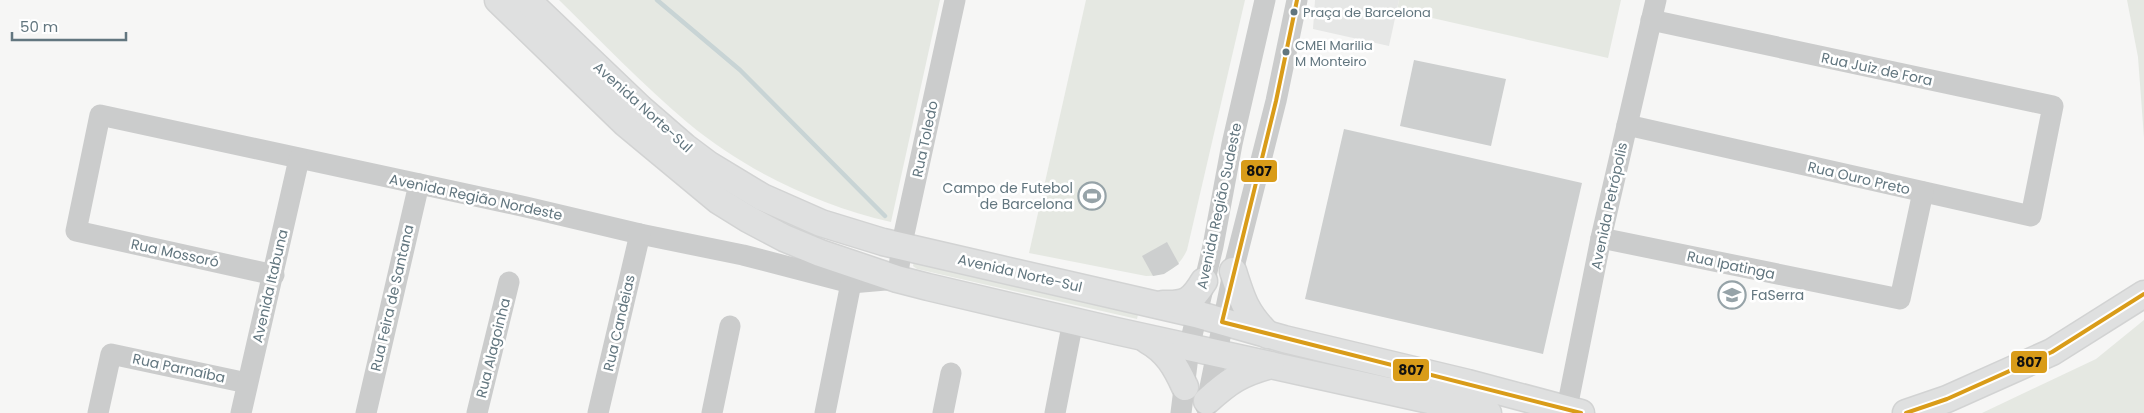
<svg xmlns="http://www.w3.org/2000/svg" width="2144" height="413" font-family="Poppins,sans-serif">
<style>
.built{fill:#e6e7e6}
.green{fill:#e5e8e2}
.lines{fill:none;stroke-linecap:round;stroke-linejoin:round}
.stream{stroke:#c8d4d5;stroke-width:4.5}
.building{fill:#cdcfcf}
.major-casing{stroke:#d2d3d3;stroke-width:29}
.minor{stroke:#cbcccc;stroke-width:21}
.major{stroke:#dfe0e0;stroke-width:26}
.bus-1-casing{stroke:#fff;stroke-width:8}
.bus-1{stroke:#d99c19;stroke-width:4}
.bus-dot{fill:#62767f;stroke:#fff;stroke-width:2}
.labels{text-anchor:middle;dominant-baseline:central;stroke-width:5;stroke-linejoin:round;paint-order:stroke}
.bus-label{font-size:13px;fill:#62767f;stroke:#fff;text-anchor:start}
.street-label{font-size:14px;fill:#62767f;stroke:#fff}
.poi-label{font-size:14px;fill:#62767f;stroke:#fff;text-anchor:end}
.line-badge{stroke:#fff;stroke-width:2}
.pale-badge-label{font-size:14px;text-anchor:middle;font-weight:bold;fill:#111}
</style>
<rect width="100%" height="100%" fill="#f6f6f5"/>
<!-- built -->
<path class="built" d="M1315,0h84l-10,46 -76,-17z"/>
<!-- green -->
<g class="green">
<path d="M559,0h381l-49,222c-73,-17 -145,-51 -203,-99 -45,-38 -87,-82 -129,-123z"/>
<path d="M1086,0h159l-58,250c-8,18 -22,26 -41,26l-117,-23z"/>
<path d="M1399,0h222l-13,58 -211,-48z"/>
<path d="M2127,0h17v138l-6,-81z"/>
<path d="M914,261l225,49 -2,9 -220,-50 -4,-3z"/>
<path d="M2144,320v93h-162l114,-54z"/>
</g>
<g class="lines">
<!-- stream -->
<path class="stream" d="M657,0l83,70 145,146"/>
</g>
<!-- building -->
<g class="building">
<path d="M1414,60l92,19 -15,67 -91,-20z"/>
<path d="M1344,129l238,54 -39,171 -238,-55z"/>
<path d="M1167,242l12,22 -15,10 -11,2 -11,-20z"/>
</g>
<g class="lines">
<!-- major casing -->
<g class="major-casing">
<g id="major">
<path d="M498,0l127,123 94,78 29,18 36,19 36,15 77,26 31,8 188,44 372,82"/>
<path d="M527,0l113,108 45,39 24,18 53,32 59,26 62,19 313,72 88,25 184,44 113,30"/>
<path d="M1233,271c9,29 13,42 35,64"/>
<path d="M1163,304c23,1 29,-3 41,-23"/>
<path d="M1147,340c20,11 29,27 38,47"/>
<path d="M1207,401c22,-20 34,-28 64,-36"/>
<path d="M1906,413l41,-14 105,-47 92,-58"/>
</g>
</g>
<!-- minor -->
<g class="minor">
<path d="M1627,125l404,91 22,-110 -402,-86"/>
<path d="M1601,238l299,61 23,-107"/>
<path d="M274,275l-198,-44 24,-116 426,92 114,27 103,21 108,28 46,-4 7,-45 51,-234"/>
<path d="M1206,407l29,-144 41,-162 21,-101"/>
<path d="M98,413l13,-59 136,29"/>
<path d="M241,413l58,-254"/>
<path d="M366,413l53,-229"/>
<path d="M477,413l32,-131"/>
<path d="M598,413l42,-179"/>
<path d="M712,413l18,-87"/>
<path d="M825,413l26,-130"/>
<path d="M943,413l8,-40"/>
<path d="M1055,413l18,-92"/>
<path d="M1181,413l8,-65 24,-102 19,-102 33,-144"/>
<path d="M1566,413l35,-175 55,-238"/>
</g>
<!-- major -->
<use href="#major" class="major"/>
<!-- bus-1 casing -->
<g class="bus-1-casing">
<g id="bus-1">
<path d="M1297,0l-21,101 -54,221 359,91"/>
<path d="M1906,413l41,-14 105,-47 92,-58"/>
</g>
</g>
<!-- bus-1 -->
<use href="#bus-1" class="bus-1"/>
</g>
<!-- icons -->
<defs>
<g id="stadium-ring" transform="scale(1.4375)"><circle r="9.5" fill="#fff" stroke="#96a3a8" stroke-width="1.5"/><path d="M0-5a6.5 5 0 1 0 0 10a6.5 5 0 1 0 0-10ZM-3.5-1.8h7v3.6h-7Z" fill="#96a3a8"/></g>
<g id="university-ring" transform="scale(1.4375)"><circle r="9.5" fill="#fff" stroke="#96a3a8" stroke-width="1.5"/><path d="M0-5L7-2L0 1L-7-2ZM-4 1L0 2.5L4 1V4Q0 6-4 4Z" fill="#96a3a8"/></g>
</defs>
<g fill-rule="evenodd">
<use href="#stadium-ring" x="1092" y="196"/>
<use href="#university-ring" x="1732" y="295"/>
</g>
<!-- markers -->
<g class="bus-dot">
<circle cx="1294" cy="12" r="4.5"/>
<circle cx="1286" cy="52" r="4.5"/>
</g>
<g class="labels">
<!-- bus labels -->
<g class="bus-label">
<text x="1303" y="12">Praça de Barcelona</text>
<text x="1295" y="45">CMEI Marilia<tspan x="1295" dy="16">M Monteiro</tspan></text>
</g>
<!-- street labels -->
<g class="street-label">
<text transform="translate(1877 69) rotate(12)">Rua Juiz de Fora</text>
<text transform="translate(643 107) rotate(42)">Avenida Norte-Sul</text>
<text transform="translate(925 139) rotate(-78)">Rua Toledo</text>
<text transform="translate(1859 178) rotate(13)">Rua Ouro Preto</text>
<text transform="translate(476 197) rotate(12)">Avenida Região Nordeste</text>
<text transform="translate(1219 206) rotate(-78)">Avenida Região Sudeste</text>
<text transform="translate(1609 206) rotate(-78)">Avenida Petrópolis</text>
<text transform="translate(175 253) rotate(12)">Rua Mossoró</text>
<text transform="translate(1731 265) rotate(12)">Rua Ipatinga</text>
<text transform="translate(1020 273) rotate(13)">Avenida Norte-Sul</text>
<text transform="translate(270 286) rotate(-77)">Avenida Itabuna</text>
<text transform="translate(392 298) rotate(-77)">Rua Feira de Santana</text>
<text transform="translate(619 323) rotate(-77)">Rua Candeias</text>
<text transform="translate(493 348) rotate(-76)">Rua Alagoinha</text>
<text transform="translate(179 368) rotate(12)">Rua Parnaíba</text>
</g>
<!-- poi labels -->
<g class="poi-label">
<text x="1073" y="188">Campo de Futebol<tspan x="1073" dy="16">de Barcelona</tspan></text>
<text x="1751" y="295" text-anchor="start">FaSerra</text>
</g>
</g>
<g class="line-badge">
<rect x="1240" y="159" width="38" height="24" rx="5" fill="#d99c19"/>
<rect x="2010" y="350" width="38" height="24" rx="5" fill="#d99c19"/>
<rect x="1392" y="358" width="38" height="24" rx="5" fill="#d99c19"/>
</g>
<g class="pale-badge-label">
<text x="1259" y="176">807</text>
<text x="2029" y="367">807</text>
<text x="1411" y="375">807</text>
</g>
<!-- scale -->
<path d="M12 32v8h114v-8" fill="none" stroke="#62767f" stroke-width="2.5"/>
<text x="20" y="32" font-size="15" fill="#62767f" stroke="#ffffff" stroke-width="4" paint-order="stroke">50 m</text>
</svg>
